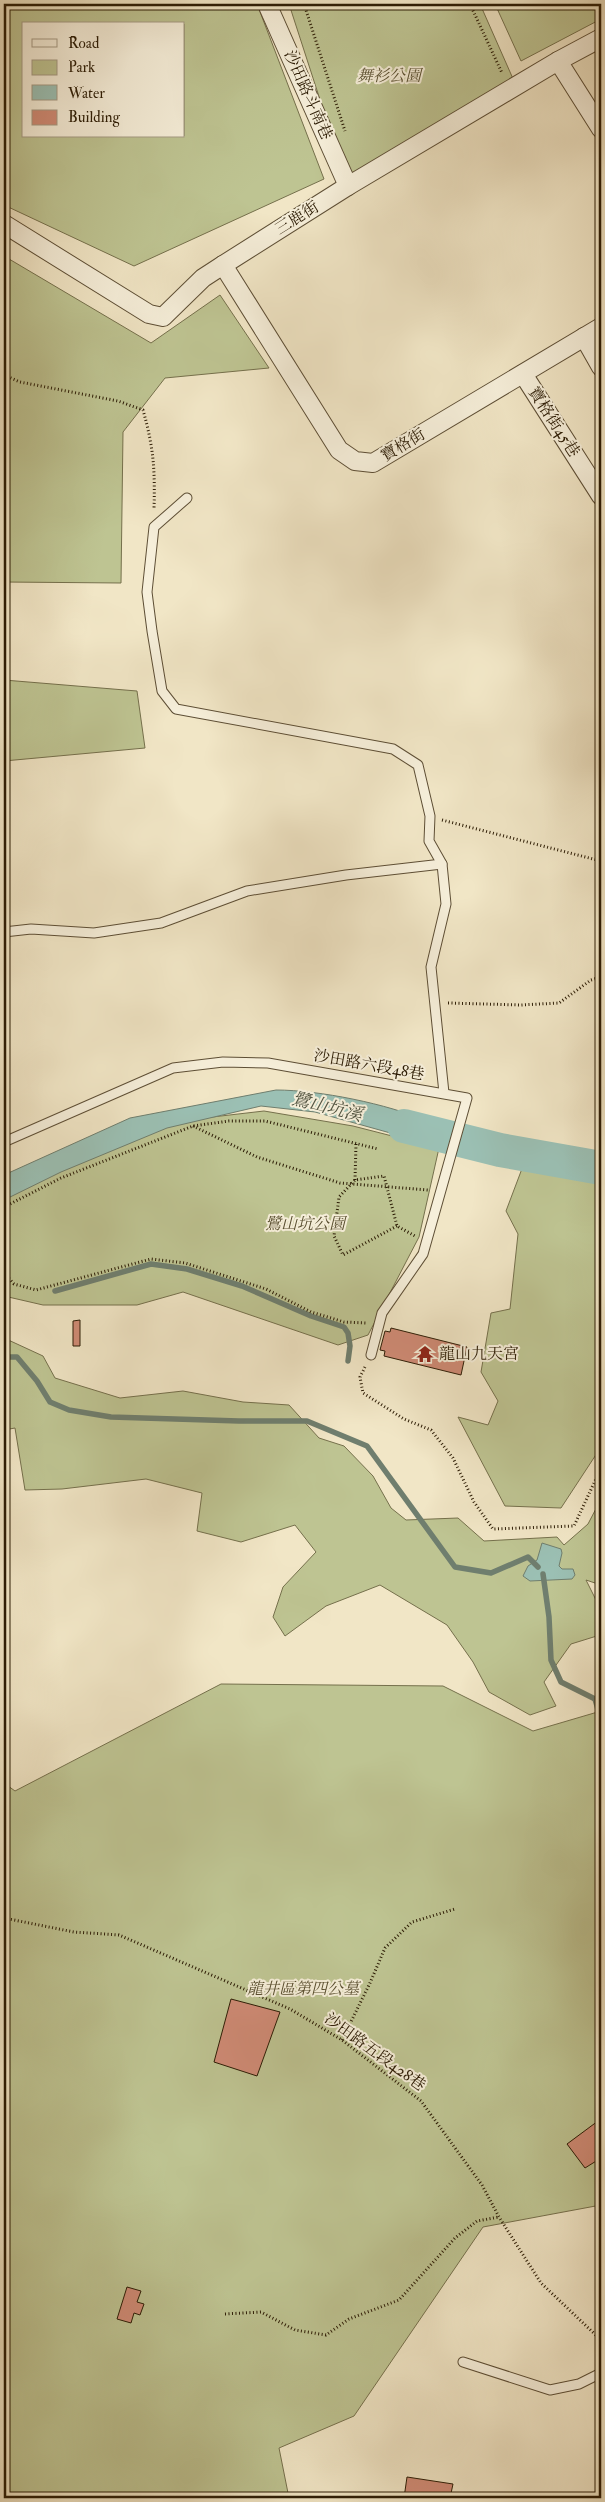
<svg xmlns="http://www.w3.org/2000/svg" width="605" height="2502" font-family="'IM FELL Double Pica','Noto Serif TC',serif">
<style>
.green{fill:#bec492;stroke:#75704c;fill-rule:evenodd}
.water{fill:#9bc0b4;stroke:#6f7e6e}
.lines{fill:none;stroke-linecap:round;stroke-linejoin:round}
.stream{stroke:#6f7e6e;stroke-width:5.5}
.river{stroke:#9bc0b4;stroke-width:34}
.building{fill:#d08b76;stroke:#2c1c05}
.service-casing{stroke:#5d4e35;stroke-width:11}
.minor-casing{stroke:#5d4e35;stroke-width:20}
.path{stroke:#2c1c05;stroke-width:3;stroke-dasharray:1 2.5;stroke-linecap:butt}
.service{stroke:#f6efda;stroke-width:9}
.minor{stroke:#f6efda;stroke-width:18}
.labels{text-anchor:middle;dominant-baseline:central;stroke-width:4;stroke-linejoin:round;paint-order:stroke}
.park-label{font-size:16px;font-style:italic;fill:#584e2f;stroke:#f6efda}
.street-label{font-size:16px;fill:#2c1c05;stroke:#f6efda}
.poi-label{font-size:16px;fill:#2c1c05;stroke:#f6efda;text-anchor:start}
.water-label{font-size:18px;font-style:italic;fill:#535542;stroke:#f6efda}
</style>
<rect width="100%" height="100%" fill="#f1e6c6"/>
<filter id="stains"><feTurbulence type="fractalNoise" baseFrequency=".004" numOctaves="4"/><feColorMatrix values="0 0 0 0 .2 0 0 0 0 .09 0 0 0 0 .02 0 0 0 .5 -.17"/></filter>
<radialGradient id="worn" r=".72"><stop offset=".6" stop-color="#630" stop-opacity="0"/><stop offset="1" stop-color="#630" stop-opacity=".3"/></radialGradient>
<!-- green -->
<g class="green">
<path d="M4,4h253l67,175 -190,87 -130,-61zM24,24h160v112h-160z"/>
<path d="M289,4h191l34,77 -166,105z"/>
<path d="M495,4h106v15l-80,42z"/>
<path d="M4,256l147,87 69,-48 49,73 -104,10 -42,54 -2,151 -117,-1z"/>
<path d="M4,680l133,11 8,57 -141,13z"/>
<path d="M264,1111l89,15 86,22 -20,89 -51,98 -30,10 -155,-53 -46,13h-94l-39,-9v-97l148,-75z"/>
<path d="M523,1166l78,14v267l-40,61 -56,-2 -47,-89 30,8 10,-24 -17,-29 10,-59 19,-4 8,-75 -12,-23z"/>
<path d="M4,1338l39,18 12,22 65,20 63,-7 60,11 46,3 30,33 25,8 29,30 18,32 15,12 52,-2 26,23 73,-4 7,8 24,-21 13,-25v86l-15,-5 15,30 -1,25 -29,9 -27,38 12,24 -26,9 -41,-23 -16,-30 -26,-37 -67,-40 -54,21 -41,30 -12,-19 10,-30 33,-35 -21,-27 -54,17 -44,-11 5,-38 -56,-14 -84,10 -37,1 -10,-62 -11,2z"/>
<path d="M221,1684l222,2 90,45 68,-20v494l-118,22 -129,189 -75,32 10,50h-285v-715l11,8z"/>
</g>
<!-- water -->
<g class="water">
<path d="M276,1090c43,0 112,14 151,31 8,4 15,11 22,16l-55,-3 -79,-22 -54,-6 -94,22 -106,44 -57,28v-25l126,-57z"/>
<path d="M542,1543l19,6 1,4 -3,13 3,3h11l2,6 -3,4 -42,2 -7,-5 5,-10 9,-6z"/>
</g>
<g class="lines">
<!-- stream -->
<g class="stream">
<path d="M55,1291l96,-27 36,5 55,17 69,30 33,11 4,6 2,13 -2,15"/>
<path d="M4,1357h13l20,24 13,21 19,8 42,7 128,4h68l60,25 88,121 36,6 37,-16 10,10"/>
<path d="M543,1574l6,43 2,43 10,22 34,17h6"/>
<path d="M595,1699l6,21"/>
</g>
<!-- river -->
<path class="river" d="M404,1126l96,24 101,18"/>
</g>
<!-- building -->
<g class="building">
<path d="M80,1320v26h-7v-25z"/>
<path d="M391,1328l76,19 -6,28 -77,-19 1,-5 -5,-1 5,-19 5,1z"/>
<path d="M231,1999l49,13 -23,64 -43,-14z"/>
<path d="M598,2121l3,5v32l-16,10 -18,-24z"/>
<path d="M127,2287l14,4 -4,11 7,2 -4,11 -6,-2 -3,10 -14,-4z"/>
<path d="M407,2477l46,7 -3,14h-46z"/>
</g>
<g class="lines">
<!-- service casing -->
<g class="service-casing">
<g id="service">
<path d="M187,498l-33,29 -7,65 5,39 10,60 14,18 217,40 25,16 12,51 -1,25 13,23 4,40 -15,63 13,126"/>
<path d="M4,932l27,-3 63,4 67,-10 86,-32 99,-16 96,-11"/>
<path d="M4,1142l169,-74 50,-6 45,1 199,35 -44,156 -41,59 -11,42"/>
<path d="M463,2362l87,28 29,-6 22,-11"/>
</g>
</g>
<!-- minor casing -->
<g class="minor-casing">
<g id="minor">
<path d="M267,4l81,182"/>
<path d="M558,61l43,68"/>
<path d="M4,224l145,90 14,3 40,-39 20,-13 125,-79 210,-125 43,-23"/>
<path d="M223,265l116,185 16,11 18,2 228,-136"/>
<path d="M584,337l17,30"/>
<path d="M523,374l78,122"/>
</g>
</g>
<!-- path -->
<g class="path">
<path d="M304,4l41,127"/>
<path d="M470,4l32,69"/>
<path d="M4,375l16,7 98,19 25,9c11,39 12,60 11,100"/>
<path d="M442,820l159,41"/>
<path d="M448,1003l73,2 38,-2 32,-23 10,-3"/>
<path d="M193,1126l64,31 83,26 88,7"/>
<path d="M355,1180l1,-36"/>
<path d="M4,1207l57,-29 132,-52 36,-5h36l113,28"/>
<path d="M397,1226l-54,29 -9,-19 5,-39 16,-17 29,-4 13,50 18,10"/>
<path d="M4,1273l10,11 22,6 115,-31 34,4 81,26 45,23 33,10 22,1"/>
<path d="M365,1367l-5,10 3,16 41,26 27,11 22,28 21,44 19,27 81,-3 27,-58"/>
<path d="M4,1918l70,14 45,3 171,74 52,31 79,61 61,84 17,32 42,66 60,57"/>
<path d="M342,2040l28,-57 15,-35 27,-26 43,-13"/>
<path d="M225,2314l36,-2 34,18 31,5 23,-16 50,-19 56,-62 22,-17 22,-4"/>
<path d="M588,2498l13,-3"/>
</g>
<!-- service -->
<use href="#service" class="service"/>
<!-- minor -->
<use href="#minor" class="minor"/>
</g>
<!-- icons -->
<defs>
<g id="temple-bare" transform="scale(1.35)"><path d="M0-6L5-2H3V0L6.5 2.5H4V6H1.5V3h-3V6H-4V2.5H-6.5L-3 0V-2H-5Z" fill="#8f2418" stroke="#f6efda" stroke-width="2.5" paint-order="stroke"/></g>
</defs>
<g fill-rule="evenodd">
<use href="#temple-bare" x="425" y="1354"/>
</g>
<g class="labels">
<!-- park labels -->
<g class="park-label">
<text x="389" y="76">舞衫公園</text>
<text x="305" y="1224">鷺山坑公園</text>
<text x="303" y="1989">龍井區第四公墓</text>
</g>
<!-- street labels -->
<g class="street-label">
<text transform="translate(308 95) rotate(66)">沙田路斗南巷</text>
<text transform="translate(297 218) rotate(-32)">三鹿街</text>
<text transform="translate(554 422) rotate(57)">寶格街45巷</text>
<text transform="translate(403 445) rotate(-31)">寶格街</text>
<text transform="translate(369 1065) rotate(10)">沙田路六段48巷</text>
<text transform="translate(375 2052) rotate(36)">沙田路五段428巷</text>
</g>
<!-- poi labels -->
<g class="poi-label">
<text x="439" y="1354">龍山九天宮</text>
</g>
<!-- water labels -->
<g class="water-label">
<text transform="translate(327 1107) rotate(14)">鷺山坑溪</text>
</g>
</g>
<!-- margin -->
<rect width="605" height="2502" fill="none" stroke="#f1e6c6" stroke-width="20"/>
<rect x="5" y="5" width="595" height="2492" fill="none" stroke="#2c1c05" stroke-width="2.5"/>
<rect x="10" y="10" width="585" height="2482" fill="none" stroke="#2c1c05"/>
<!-- legend -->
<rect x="22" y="22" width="162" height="115" fill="#f6efda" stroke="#a59b85"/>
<rect x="32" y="39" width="25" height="8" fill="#f6efda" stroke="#a59b85"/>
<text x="68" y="48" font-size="15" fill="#2c1c05">Road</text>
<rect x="32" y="60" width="25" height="15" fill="#bec492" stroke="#a59b85"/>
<text x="68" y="72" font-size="15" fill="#2c1c05">Park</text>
<rect x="32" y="85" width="25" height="15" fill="#9bc0b4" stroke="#a59b85"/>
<text x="68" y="98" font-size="15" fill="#2c1c05">Water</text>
<rect x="32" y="110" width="25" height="15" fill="#d08b76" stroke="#a59b85"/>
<text x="68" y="122" font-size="15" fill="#2c1c05">Building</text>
<rect width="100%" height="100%" filter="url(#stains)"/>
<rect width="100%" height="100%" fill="url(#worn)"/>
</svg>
